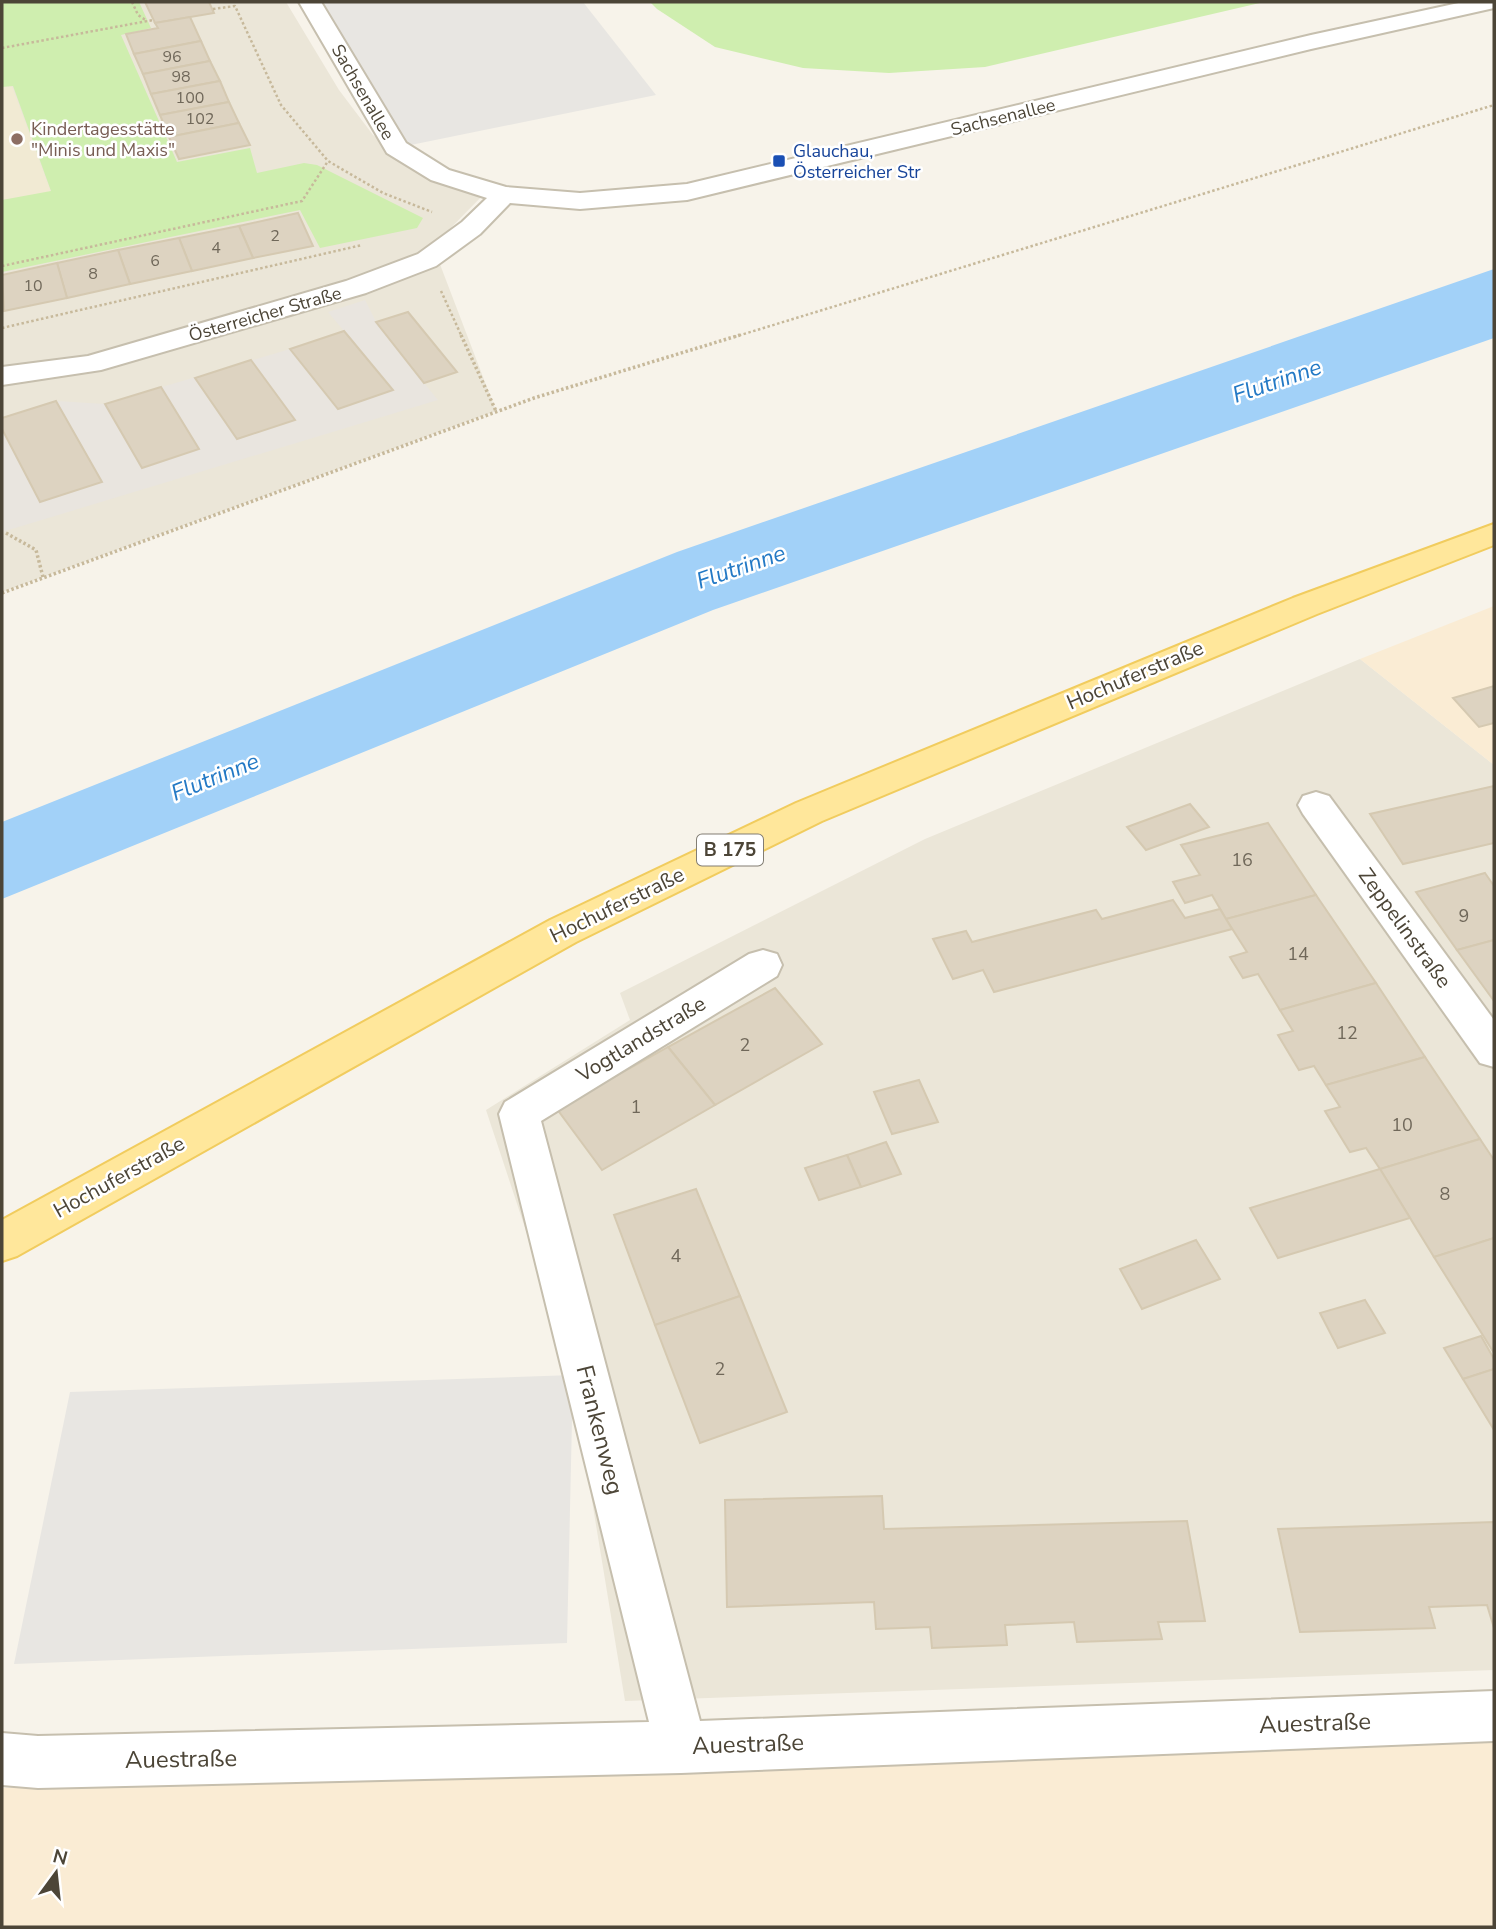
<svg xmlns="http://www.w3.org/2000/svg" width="1496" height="1929" font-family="'Nunito Sans',sans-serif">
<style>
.residential{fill:#ebe6d8}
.commercial{fill:#faecd4}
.industrial{fill:#e9e5df}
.education{fill:#f1ead3}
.green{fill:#cfeeaf}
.parking{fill:#e8e6e2}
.water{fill:#a2d1f8}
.building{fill:#ddd3c1;stroke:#d5c9b1;stroke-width:2}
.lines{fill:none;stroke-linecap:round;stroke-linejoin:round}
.minor-casing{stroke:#c6bfae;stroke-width:4}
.major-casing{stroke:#f1cc5e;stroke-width:4}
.path-far1{stroke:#c7b99b;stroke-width:2.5;stroke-dasharray:2.5 2.5;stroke-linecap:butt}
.path{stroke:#c7b99b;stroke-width:3.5;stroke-dasharray:2.5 2.5;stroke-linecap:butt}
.minor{fill:#fff;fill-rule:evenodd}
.major{fill:#ffe79b;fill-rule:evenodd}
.education-dot{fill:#8d6e63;stroke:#fff;stroke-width:2.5}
.transit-dot{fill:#1a4fb4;stroke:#fff;stroke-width:2.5}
.labels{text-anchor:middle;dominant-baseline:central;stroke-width:5;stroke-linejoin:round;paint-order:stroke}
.far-number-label{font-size:16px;fill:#70685a}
.far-street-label{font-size:18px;fill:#4c4537;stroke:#fff}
.far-education-label{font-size:18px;fill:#785e54;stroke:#fff;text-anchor:start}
.far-transit-label{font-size:18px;fill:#164399;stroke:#fff;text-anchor:start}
.number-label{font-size:18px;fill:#70685a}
.shield{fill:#fff;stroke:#827d73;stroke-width:2}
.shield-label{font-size:19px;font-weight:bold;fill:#4c4537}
.street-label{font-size:21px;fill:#4c4537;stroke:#fff}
.water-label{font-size:23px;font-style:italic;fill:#2379c5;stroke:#fff}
.near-street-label{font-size:24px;fill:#4c4537;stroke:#fff}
</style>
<rect width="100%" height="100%" fill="#f7f3ea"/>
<!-- residential -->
<g class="residential">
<path d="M2,2h284l53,88 34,45 71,46 42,11 -53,54 63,165 -494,181z"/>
<path d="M1360,659l134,106v905l-869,31 -56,-340 -83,-251 144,-90 -10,-27 305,-154z"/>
</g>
<!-- commercial -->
<g class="commercial">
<path d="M1494,606v159l-134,-106z"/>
<path d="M1494,1716v211h-1492v-139l1240,-63z"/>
</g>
<!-- industrial -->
<path class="industrial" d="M365,300l11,22 32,-10 49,60 -33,11 14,17 -436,132v-114l54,-17 49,3 185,-55 54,-18 -16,-19z"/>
<!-- education -->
<path class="education" d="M12,86l39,106 -49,8v-113z"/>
<!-- green -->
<g class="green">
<path d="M2,2h137l12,26 -30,7 56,127 73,-14 7,25 47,-10 13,2 106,53 -6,10 -97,20 -20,-38 -298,62v-72l49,-9 -38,-105 -11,1z"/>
<path d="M650,2h614l-279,65 -96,6 -86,-5 -88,-21 -58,-38z"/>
</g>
<!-- parking -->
<g class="parking">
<path d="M310,2h273l73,93 -260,53z"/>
<path d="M573,1375l-6,268 -553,21 56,-272z"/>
</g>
<!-- water -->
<path class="water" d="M1494,269v69l-781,272 -711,289v-77l675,-270z"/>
<!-- building -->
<g class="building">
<path d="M145,2h64l5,11 -59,10z"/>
<path d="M190,17l11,24 -67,13 -8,-20 32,-6 -3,-5z"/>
<path d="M201,41l9,20 -67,13 -9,-20z"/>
<path d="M210,61l10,20 -69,13 -8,-20z"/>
<path d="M220,81l9,21 -69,13 -9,-21z"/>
<path d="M229,102l10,21 -70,14 -9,-22z"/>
<path d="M239,123l11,22 -71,14 -10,-22z"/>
<path d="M298,213l15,33 -60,12 -14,-32z"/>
<path d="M239,226l14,32 -61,13 -13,-33z"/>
<path d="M179,238l13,33 -62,13 -12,-34z"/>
<path d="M118,250l12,34 -63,14 -10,-35z"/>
<path d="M57,263l10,35 -63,13 -2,-36z"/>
<path d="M408,312l49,60 -33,11 -48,-61z"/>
<path d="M344,331l49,59 -55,19 -48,-60z"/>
<path d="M251,360l44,60 -58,19 -42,-61z"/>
<path d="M161,387l38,62 -57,19 -37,-64z"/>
<path d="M56,401l46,81 -62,20 -38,-73v-11z"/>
<path d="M1494,686v37l-15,4 -26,-29z"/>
<path d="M1494,786v57l-91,21 -33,-50z"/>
<path d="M1190,804l19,23 -63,23 -19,-23z"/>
<path d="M1268,823l48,72 -90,24 -14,-24 -27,8 -12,-21 27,-7 -19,-30z"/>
<path d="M1485,873l9,13v54l-37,10 -41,-58z"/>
<path d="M1316,895l60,88 -96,27 -22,-36 -15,4 -13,-21 17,-5 -21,-33z"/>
<path d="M1173,900l12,18 35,-9 12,20 -238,63 -11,-22 -30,9 -20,-40 33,-8 6,11 124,-32 6,9z"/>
<path d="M1494,940v61l-37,-51z"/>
<path d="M1376,983l49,74 -99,28 -12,-19 -15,4 -21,-35 15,-4 -13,-21z"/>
<path d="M775,988l47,56 -107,61 -47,-58z"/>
<path d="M668,1047l47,58 -113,65 -45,-61z"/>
<path d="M1425,1057l55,82 -100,30 -14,-21 -16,4 -25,-41 15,-4 -14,-22z"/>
<path d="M919,1080l19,42 -46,12 -18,-42z"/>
<path d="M1480,1139l14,21v78l-60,19 -54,-88z"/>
<path d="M886,1142l15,32 -40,13 -14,-32z"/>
<path d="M847,1155l14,32 -42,13 -14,-32z"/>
<path d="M1380,1169l30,49 -132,40 -28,-50z"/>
<path d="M696,1189l44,107 -85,29 -41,-110z"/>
<path d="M1494,1238v115l-60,-96z"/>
<path d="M1196,1240l24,39 -78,30 -22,-40z"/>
<path d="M740,1296l47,116 -87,31 -45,-118z"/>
<path d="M1365,1300l20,33 -47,15 -18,-35z"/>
<path d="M1481,1336l13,23v10l-31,10 -19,-31z"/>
<path d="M1494,1369v61l-31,-51z"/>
<path d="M882,1496l2,33 303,-8 18,100 -47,1 4,17 -85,3 -3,-20 -69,3 2,20 -75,3 -2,-21 -54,2 -2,-27 -147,5 -2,-107z"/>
<path d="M1494,1522v106l-7,-23 -58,2 6,21 -135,4 -22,-103z"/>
</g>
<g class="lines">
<!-- minor casing -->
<g class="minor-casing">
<g id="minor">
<path d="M299,2h22l85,141 43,27 57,17 74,6 107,-9 624,-149 152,-33h31v6l-183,41 -624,151 -107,9 -70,-6 -30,31 -44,32 -70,27 -265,77 -99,15v-18l86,-11 258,-75 72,-27 44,-32 25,-24 -56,-18 -44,-27z"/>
<path d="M1316,792l13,4 165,224v47l-14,-4 -177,-249 -5,-9 5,-9z"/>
<path d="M763,950l14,4 5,11 -5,11 -236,145 159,600 794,-30v50l-813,32 -643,15 -36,-3v-52l36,3 611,-14 -150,-608 6,-12 244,-148z"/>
</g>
</g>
<!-- major casing -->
<g class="major-casing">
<path id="major" d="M1494,524v21l-177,69 -495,207 -246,121 -559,314 -15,5v-41l548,-300 246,-117 497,-205z"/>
</g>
<!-- path-far1 -->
<g class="path-far1">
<path d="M132,2l6,13 9,6"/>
<path d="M213,9l22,-3 46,99 47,56 55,32 49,19"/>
<path d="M2,48l151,-28"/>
<path d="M2,266l300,-65 26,-40"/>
<path d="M441,291l21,46"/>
<path d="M2,328l360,-83"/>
<path d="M734,337l760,-232"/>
</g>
<!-- path -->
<g class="path">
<path d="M461,335l35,76"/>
<path d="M6,533l30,17 7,27"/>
<path d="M2,593l532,-195 206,-63"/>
</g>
<!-- minor -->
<use href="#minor" class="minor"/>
<!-- major -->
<use href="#major" class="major"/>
</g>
<!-- markers -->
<circle class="education-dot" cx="17" cy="139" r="7"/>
<rect class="transit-dot" x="772" y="154" width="14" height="14" rx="3.5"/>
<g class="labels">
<!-- far-number labels -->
<g class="far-number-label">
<text x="172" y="57">96</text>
<text x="181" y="77">98</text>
<text x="190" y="98">100</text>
<text x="200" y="119">102</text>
<text x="275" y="236">2</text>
<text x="216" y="248">4</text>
<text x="155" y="261">6</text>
<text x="93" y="274">8</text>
<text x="33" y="286">10</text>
</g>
<!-- far-street labels -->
<g class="far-street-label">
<text transform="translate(363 92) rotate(60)">Sachsenallee</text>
<text transform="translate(1003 117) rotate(-14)">Sachsenallee</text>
<text transform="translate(265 314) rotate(-16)">Österreicher Straße</text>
</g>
<!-- far-education labels -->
<g class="far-education-label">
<text x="31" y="129">Kindertagesstätte<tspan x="31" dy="21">"Minis und Maxis"</tspan></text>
</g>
<!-- far-transit labels -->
<g class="far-transit-label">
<text x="793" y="151">Glauchau,<tspan x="793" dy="21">Österreicher Str</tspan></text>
</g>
<!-- number labels -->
<g class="number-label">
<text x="1242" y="860">16</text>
<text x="1464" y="916">9</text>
<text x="1298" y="954">14</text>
<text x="1347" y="1033">12</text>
<text x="745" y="1045">2</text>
<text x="636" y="1107">1</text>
<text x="1402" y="1125">10</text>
<text x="1445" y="1194">8</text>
<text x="676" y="1256">4</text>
<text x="720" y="1369">2</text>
</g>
<!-- shield labels -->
<rect class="shield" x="697" y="834.5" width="66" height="31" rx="5"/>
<g class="shield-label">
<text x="730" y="850">B 175</text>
</g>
<!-- street labels -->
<g class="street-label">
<text transform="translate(1135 675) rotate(-23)">Hochuferstraße</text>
<text transform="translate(617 905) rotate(-26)">Hochuferstraße</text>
<text transform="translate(1405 928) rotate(54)">Zeppelinstraße</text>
<text transform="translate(641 1039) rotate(-31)">Vogtlandstraße</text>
<text transform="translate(119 1177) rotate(-29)">Hochuferstraße</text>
</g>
<!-- water labels -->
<g class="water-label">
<text transform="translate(1277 381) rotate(-19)">Flutrinne</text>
<text transform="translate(741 567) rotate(-19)">Flutrinne</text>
<text transform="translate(215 777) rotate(-22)">Flutrinne</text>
</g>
<!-- near-street labels -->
<g class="near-street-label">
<text transform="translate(600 1430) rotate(76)">Frankenweg</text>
<text transform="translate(1315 1723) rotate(-2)">Auestraße</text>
<text transform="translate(748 1744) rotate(-2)">Auestraße</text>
<text transform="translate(181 1759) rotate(-1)">Auestraße</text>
</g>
</g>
<!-- border -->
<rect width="1496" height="1929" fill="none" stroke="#4c4537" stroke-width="7"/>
<!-- north arrow -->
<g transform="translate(56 1873) rotate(15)" stroke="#ffffff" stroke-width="5" paint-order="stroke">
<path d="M0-5L12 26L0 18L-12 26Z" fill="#4c4537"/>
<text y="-10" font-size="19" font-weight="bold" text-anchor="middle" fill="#4c4537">N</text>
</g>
</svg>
